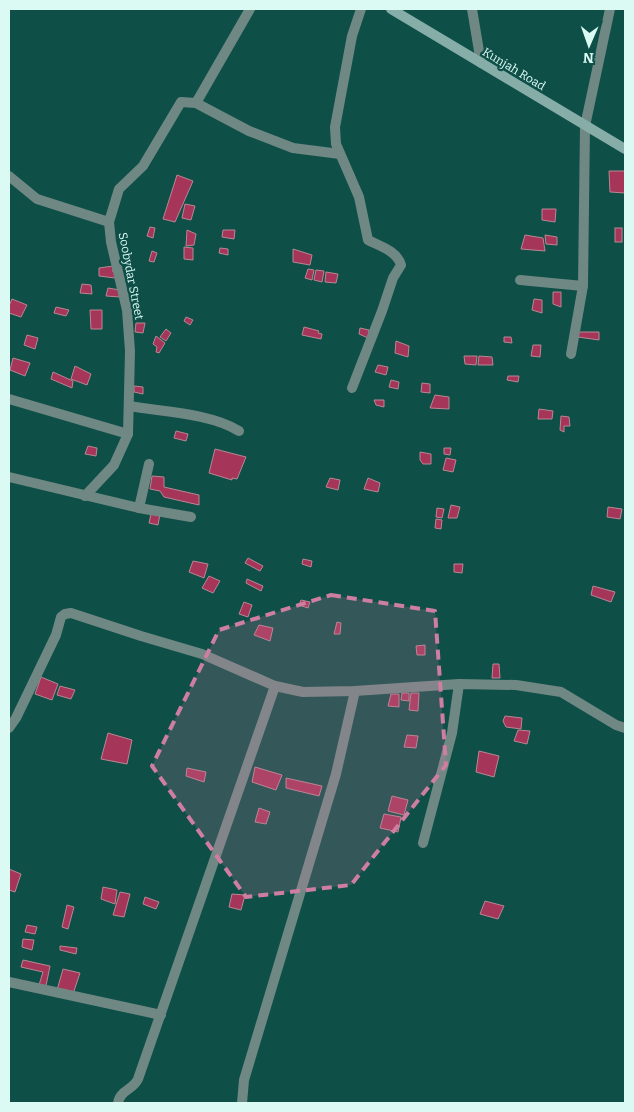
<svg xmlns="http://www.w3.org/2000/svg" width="634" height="1112" font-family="Bitter,serif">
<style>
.building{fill:#a5365a;stroke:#b98792}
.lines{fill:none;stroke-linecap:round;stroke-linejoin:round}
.street{stroke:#708884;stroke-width:10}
.secondary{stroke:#86ada7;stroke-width:10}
.marked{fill:#ce7ea0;fill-opacity:0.2;stroke:#ce7ea0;stroke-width:4;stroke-dasharray:10 6;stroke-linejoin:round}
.labels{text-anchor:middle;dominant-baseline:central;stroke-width:4.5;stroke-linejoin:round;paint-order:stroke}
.street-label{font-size:12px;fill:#dcfaf4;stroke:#0e4f48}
</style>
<rect width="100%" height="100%" fill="#0e4f48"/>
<!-- building -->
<g class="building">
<path d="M609,171h16v22l-15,-1z"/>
<path d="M177,175l16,6 -18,41 -12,-3z"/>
<path d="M185,204l10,2 -4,14 -9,-2z"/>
<path d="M542,209h14l-1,13 -13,-2z"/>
<path d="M150,227l5,1 -2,10 -6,-2z"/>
<rect x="615" y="228" width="7" height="14"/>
<path d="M187,230l9,4 -2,11 -8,1z"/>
<path d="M223,230h12l-1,9 -12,-2z"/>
<path d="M525,235l18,3 2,13 -24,-2z"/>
<path d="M545,235l12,2v8l-11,-1z"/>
<path d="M184,247l9,1v12l-9,-1z"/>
<path d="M220,248l8,1v6l-9,-2z"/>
<path d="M293,249l19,6 -2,10 -17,-3z"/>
<path d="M152,251l5,2 -3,9 -5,-1z"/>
<path d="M113,266v6l3,1 -1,5 -16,-2v-8z"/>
<path d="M308,269l6,1 -2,10 -7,-2z"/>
<path d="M316,270l8,1 -2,11 -8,-2z"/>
<path d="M326,272l12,2 -2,9 -11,-1z"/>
<path d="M82,284l9,1 1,9 -12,-1z"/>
<path d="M108,288l12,2v7l-14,-1z"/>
<path d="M553,292h8v15l-8,-3z"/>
<path d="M12,299l15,6 -6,12 -12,-4v-7z"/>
<path d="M534,299l8,1v13l-10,-3z"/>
<path d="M130,306l9,1v7l-10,-2z"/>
<path d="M56,307l13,3 -3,6 -12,-3z"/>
<path d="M90,310h12v19h-11z"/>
<path d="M186,317l7,3 -3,5 -6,-4z"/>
<path d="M136,323h9l-2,10 -8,-1z"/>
<path d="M304,327l15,4 -1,2 4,1 -1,5 -19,-4z"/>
<path d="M360,328l9,2 -1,8 -9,-4z"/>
<path d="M166,329l5,4 -5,8 -6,-4z"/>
<path d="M578,332h21v8l-21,-3z"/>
<path d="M27,335l11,3 -3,11 -11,-4z"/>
<path d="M156,336l9,7 -6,10 -3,-1 1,-5 -4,-3z"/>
<path d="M504,337h7l1,6 -8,-1z"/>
<path d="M396,341l13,5 -1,11 -13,-4z"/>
<path d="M533,345h8l-1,12 -9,-1z"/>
<path d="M464,356h13l-1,9 -11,-1z"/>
<path d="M479,356l13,1 1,8h-15z"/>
<path d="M13,358l17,5 -5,13 -15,-6z"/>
<path d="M378,365l10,2 -2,8 -11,-3z"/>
<path d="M75,366l16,8 -4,11 -16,-6z"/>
<path d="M53,372l20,9 -1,7 -21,-9z"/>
<path d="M508,376h11l-1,6 -11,-2z"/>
<path d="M391,380l8,2 -1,7 -9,-2z"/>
<path d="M422,383l8,1v9l-9,-1z"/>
<path d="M134,386l9,1v7l-9,-2z"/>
<path d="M435,395l14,2v12l-19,-1z"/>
<path d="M374,400h10v7l-8,-2z"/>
<path d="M539,409l14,2 -1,8h-14z"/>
<path d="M561,416l8,1 1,9h-6v6l-4,-2z"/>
<path d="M176,431l12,3 -2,7 -12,-3z"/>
<path d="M88,446l9,2 -1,8 -11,-2z"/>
<path d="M444,448h7l-1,7 -6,-1z"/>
<path d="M215,449l31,8 -9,22 -5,-1v2l-23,-7z"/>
<path d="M420,452l11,2v10h-8l-3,-4z"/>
<path d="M446,458l10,2 -3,12 -10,-2z"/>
<path d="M152,476l12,1v10l35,8v10l-35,-8 -4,-6 -10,-2z"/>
<path d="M330,478l10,2 -2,10 -12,-3z"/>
<path d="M368,478l12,5 -2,9 -14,-3z"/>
<path d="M451,505l9,2 -3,11h-9z"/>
<path d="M608,507l14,2 -2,10 -13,-2z"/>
<path d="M437,508l7,1 -2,9 -6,-1z"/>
<path d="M151,514h9l-2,11 -9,-2z"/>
<path d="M436,519l6,1 -1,9 -6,-1z"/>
<path d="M248,558l15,8 -3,5 -15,-8z"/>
<path d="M303,559l9,2 -1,6 -9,-3z"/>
<path d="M193,561l15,3 -4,14 -15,-6z"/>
<path d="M454,564h9l-1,9 -8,-1z"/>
<path d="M209,576l11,5 -7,12 -11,-5z"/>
<path d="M247,579l16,7 -2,5 -15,-8z"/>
<path d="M593,586l22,6 -4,10 -20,-7z"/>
<path d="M301,600l9,2 -2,6 -9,-3z"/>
<path d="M244,602l8,3 -4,12 -9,-3z"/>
<path d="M337,622l4,1 -1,11h-6z"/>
<path d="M259,625l14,3 -3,13 -16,-6z"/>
<path d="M425,645v10h-8l-1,-9z"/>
<path d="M493,664h6l1,14h-8z"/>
<path d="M41,677l17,7 -6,16 -17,-6z"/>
<path d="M60,686l15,4 -4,9 -14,-4z"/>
<path d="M402,693h7v8l-8,-1z"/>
<path d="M411,693h8l-1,18 -9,-1z"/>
<path d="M391,694h8v13l-11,-1z"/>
<path d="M505,716l17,2 -1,11 -15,-2 -3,-6z"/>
<path d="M518,730l12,1 -3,13 -13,-3z"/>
<path d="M108,733l24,7 -5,24 -26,-5z"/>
<path d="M407,735l11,1 -2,12 -12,-1z"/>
<path d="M479,751l20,5 -5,21 -18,-5z"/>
<path d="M255,767l27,8 -6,15 -24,-8z"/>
<path d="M187,768l19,4 -2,10 -18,-6z"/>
<path d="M286,778l36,8 -3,10 -33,-8z"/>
<path d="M392,796l16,4 -4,15 -16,-4z"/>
<path d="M259,808l11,4 -4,12 -11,-2z"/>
<path d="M384,814l17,3 -3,15 -18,-4z"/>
<path d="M9,869l12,5 -6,18 -6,-2z"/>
<path d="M103,887l14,3 -2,14 -14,-5z"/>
<path d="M120,892l10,2 -6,23 -11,-2z"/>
<path d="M232,894l13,1 -4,15 -12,-3z"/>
<path d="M145,897l14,5 -3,7 -13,-5z"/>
<path d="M485,901l19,5 -6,13 -18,-5z"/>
<path d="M67,905l7,2 -6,22 -6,-2z"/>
<path d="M27,925l10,2 -2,7 -10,-2z"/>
<path d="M23,939l11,1 -2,10 -10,-3z"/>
<path d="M60,946l17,2 -1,6 -16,-4z"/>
<path d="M23,960l27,6 -4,20 -7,-1 4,-13 -22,-5z"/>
<path d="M63,969l17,4 -7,21 -16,-4z"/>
</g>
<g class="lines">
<!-- street -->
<g class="street">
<path d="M472,9l9,54"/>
<path d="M196,103l53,28 44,17 47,6"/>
<path d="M9,176l28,23 72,23"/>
<path d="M520,280l63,6"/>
<path d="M571,354l12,-68 2,-160 25,-117"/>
<path d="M352,388l30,-77 11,-33 8,-13c-4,-14 -21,-19 -33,-25l-9,-43 -23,-53 -1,-17 17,-91 9,-27"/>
<path d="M9,399l119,35"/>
<path d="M129,406c34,6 81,7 110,25"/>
<path d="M9,477l130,31 52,9"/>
<path d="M85,496l29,-31 14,-31 2,-83 -3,-41 -16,-68 -2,-20 10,-33 24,-23 38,-64 15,1 54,-94"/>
<path d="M139,508l10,-44"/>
<path d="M9,728l7,-10 40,-83 5,-18 4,-3 6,-1 70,23 61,18 73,32 28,6 52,-1 104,-7 57,1 45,7 55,33 9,3"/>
<path d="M423,843l29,-110 7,-49"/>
<path d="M9,982l152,33"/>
<path d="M118,1103c2,-13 15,-13 20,-24l137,-393"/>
<path d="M242,1103l2,-23 92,-306 19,-83"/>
</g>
<!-- secondary -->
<path class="secondary" d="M391,9l234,140"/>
</g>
<!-- marked area -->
<path class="marked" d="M331,595l104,16 11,154 -95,120 -105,12 -94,-131 67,-136z"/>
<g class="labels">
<!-- street labels -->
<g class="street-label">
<text transform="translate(514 69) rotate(31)">Kunjah Road</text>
<text transform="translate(131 276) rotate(79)">Soobydar Street</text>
</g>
</g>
<!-- border -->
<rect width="634" height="1112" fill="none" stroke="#dcfaf4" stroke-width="20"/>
<!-- north arrow -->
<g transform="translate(589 45) rotate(182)" stroke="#0e4f48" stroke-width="4" paint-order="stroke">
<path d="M0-4L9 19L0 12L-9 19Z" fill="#dcfaf4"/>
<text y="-8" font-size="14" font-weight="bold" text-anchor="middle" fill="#dcfaf4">N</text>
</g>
</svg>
